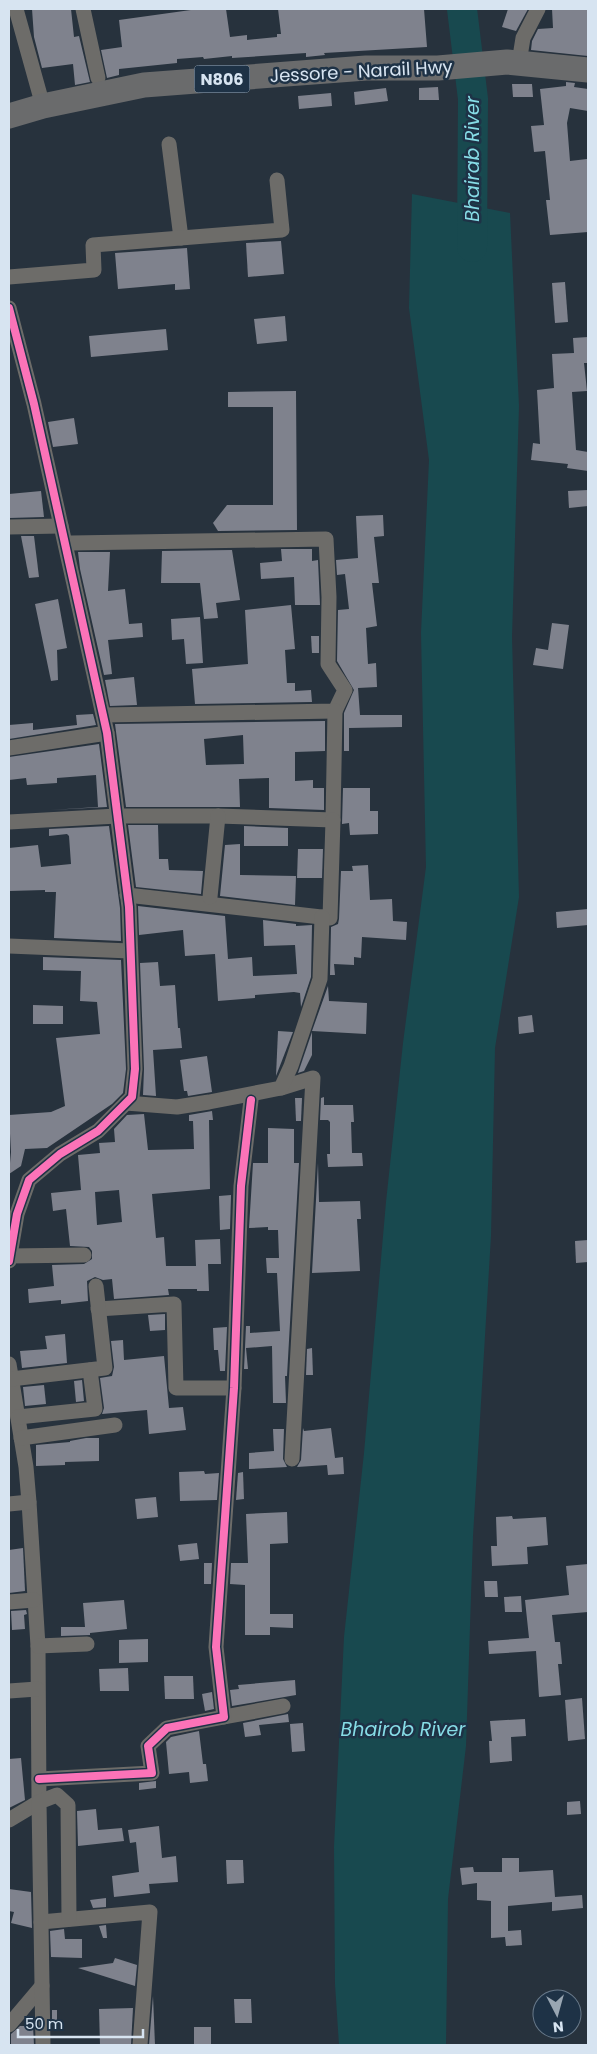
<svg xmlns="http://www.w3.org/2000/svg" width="597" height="2054" font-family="Poppins,sans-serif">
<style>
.water{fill:#18494f}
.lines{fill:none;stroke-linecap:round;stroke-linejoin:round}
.river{stroke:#18494f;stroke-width:30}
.building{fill:#7f828d;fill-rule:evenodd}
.minor{stroke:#6d6c69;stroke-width:15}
.trunk{stroke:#6a6b6c;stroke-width:25}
.cycleway-casing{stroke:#1e3246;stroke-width:11}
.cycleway{stroke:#fb73b8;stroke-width:8}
.labels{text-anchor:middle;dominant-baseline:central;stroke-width:5;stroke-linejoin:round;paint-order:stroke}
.shield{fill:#1e3246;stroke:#a0afbe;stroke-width:1}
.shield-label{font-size:16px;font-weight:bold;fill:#d7e4f1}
.street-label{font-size:18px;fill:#d7e4f1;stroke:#1e3246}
.water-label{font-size:19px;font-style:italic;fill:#86dce6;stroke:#1e3246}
</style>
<rect width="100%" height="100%" fill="#27323d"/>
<!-- water -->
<path class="water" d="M412,194l98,19 9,193 -7,231 7,260 -24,151 -4,188 -18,300 -7,210 -18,153 -2,146h-107l-4,-61 -1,-137 10,-210 20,-184 22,-251 17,-159 23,-176 -5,-234 8,-173 -20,-152z"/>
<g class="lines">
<!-- river -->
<path class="river" d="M462,9l11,90 -1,148"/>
</g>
<!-- building -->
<g class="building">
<path d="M32,9h39l3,28 5,-1 11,46 -15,3 -2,-21 -31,4 -8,-31z"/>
<path d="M198,9h28l4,28 17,-2v5l30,-3v-3h4l-3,-25h146l3,38 -103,6 1,2 -19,2v-4l-74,5v-2l-28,3 -1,-2 -26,2v4l-58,6v6l-12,3 -6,-28 21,-3 -3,-27z"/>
<path d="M508,9h20l-12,22 -14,-4z"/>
<path d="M552,9h36v47l-57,-6 1,-9 6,-12 15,-1z"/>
<path d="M566,82l9,1 -1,4 14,2v22l-18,-3 -3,15 3,38 17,-2 1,73 -38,3 -4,-35h4l-5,-49 -11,1 -3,-26 13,-1 -4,-36 26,-3z"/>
<path d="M512,84h20l1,13h-20z"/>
<path d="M438,87l1,13h-20v-12z"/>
<path d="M386,88l2,13 -33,4 -1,-13z"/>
<path d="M331,93l1,13 -33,3 -1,-13z"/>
<path d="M281,241l3,33 -36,3 -2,-34z"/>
<path d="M187,248l3,41 -15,1v-6l-57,5 -3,-36z"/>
<path d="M565,282l3,40 -13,1 -3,-40z"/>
<path d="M285,316l2,25 -30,3 -3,-25z"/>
<path d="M166,329l2,21 -77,7 -2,-21z"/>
<path d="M588,337v26h-4l3,28 -15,1 4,58 12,2v19l-21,-3 1,-4 -37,-4 2,-17 7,1 -3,-54 17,-2 -2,-34 22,-1 -1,-15z"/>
<path d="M296,391l1,139 -79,1 -5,-8 14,-18h46v-98h-45v-15z"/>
<path d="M74,418l4,26 -25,3 -5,-25z"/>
<path d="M588,490v16l-19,2 -1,-17z"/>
<path d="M41,491l3,26 -35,1v-24z"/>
<path d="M383,515l1,21 -10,1 5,46h-7l5,43 -11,2 2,36 8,-1 1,24 -19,1 2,27h42v12l-53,1v23h-5v-38l10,-23 -17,-29 1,-51 11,-1 -4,-35 -8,1 -1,-15 22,-2 -2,-42z"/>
<path d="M21,536h13l5,41 -10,1z"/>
<path d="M281,549h31v12l6,-1 2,45h-25l-1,-28 -33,2 -1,-16 22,-2z"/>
<path d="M232,550l8,50 -24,3 2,15 -14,1 -4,-36h-39l1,-32z"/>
<path d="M78,552h32l-2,39 17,-2 4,35 13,-1 1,14 -35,3 4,34 -8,1 -24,-106z"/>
<path d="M58,599l9,49 -10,2 1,30 -7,1 -16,-77z"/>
<path d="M291,605l4,44 -10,1 2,33h8v8l16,-1 1,12 -117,2 -3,-35 56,-5 -3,-54z"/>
<path d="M200,617l3,46 -17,1 -2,-25 -12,1 -1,-21z"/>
<path d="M552,623l17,2 -6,44 -30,-4 3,-17 12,2z"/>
<path d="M311,636h8v17h-7z"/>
<path d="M134,677l3,28 -27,1 -5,-26z"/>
<path d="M93,714l3,11 -87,14v-14l24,-2v7l44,-5 -1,-10z"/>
<path d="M325,721v30l-30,1v29l18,-1v8h11v22l-55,-2v-30l-30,1 1,28h-114l-11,-83zM243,735l1,29 -38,1 -2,-26z"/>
<path d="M99,744l8,63 -57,3 48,-3 -2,-32 -39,3v5l-30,2 -1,-7 -17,2v-23z"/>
<path d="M343,788h27v23h8v23l-28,1 -1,-12 -7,1z"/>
<path d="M128,825h30l1,34h9l1,11 34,1 -2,23 -65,-7z"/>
<path d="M109,826l11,82 1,33 -67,-3 2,-46h-11v-2l-36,1v-43l29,-3 3,22 30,-3 -2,-28 -2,-2 -18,2v-7z"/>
<path d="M244,826l44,2v18h-44z"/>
<path d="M240,844v31l56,1 -1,29 -75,-9 5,-51z"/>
<path d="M298,849h25l-1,29h-25z"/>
<path d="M368,865l2,35 22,-1 1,22 14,1 -1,18 -44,-3 -1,21 -7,-1v8l-20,-1 1,11h-5l1,-48 7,-3 1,-5 2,-48h12l-1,-5z"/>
<path d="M138,906l87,10 3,43 24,-2 1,19 44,-2 -2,-29 -31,1 -1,-26 33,4v2l16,-1 -1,52 -10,30 -1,-14 -6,-1 -39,3v3l-37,3 -3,-47 -30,2 -2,-26 -44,5z"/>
<path d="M588,909v16l-31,3 -1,-16z"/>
<path d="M43,957l78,3 5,109 -3,24 -11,11 -65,44 -22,1 -4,17 -12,8 2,-22 -2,-37 42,-3 14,-6 -9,-68 44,-4 -3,-32 -17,-1 1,-30 -38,-1z"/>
<path d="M158,962l2,24 15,-1 3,43h2l2,20 -29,2 3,46 -13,-1 1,-26 -4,-106z"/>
<path d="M328,986l1,15 38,2 -1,31 -54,-3z"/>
<path d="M33,1005l30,1v18h-30z"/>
<path d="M532,1015l2,17 -15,2 -1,-17z"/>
<path d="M278,1031l15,1 -17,44z"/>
<path d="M312,1032v23l-8,16 -6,2z"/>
<path d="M207,1056l5,36 -24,4 -1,-5h-3l-4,-31z"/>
<path d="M324,1097v8h29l1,17h-3l1,31h10l1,13 -35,1 -1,-13h3v-32l-2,-2h-8l1,-22z"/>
<path d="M295,1098h7l-1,23h-5z"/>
<path d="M212,1111l1,9h-4l1,69 -58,5 4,44 8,-1 2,29h30l-1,-26 25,-1 1,25h-13l1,27h-12v-2h-29l1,6 -55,4 -2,-20 -9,1 -8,-3 -8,4 1,20 -27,3v-4l-32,3 -1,-14 26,-3 -2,-21 32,-1 8,-5v-8l-3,-4 -19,-1 -4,-37 -13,2 -2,-18 30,-3 -3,-35 22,-2 -1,-10 16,-1 -1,-13 13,-14 17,-1 4,36 46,-1 -1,-28h-4v-6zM119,1190l3,32 -25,3 -2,-33z"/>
<path d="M268,1128l26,1v34h5l-12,213h-2l1,27h-13l-1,-57 -26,2 2,21h-4l2,-43h4v7l30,-2 -3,-58h-10l-1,-15h13l-1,-28h-10v-3l-19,1 4,-65h15z"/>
<path d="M318,1163l1,39 41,-1 1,18h-4l3,52 -48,2z"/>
<path d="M231,1195l-1,34 -10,1 -1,-34z"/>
<path d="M588,1240v22l-12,1 -1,-22z"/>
<path d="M165,1314v16l-15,1 -2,-16z"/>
<path d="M227,1327l-2,44h-5l-2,-21h-4l-1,-22z"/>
<path d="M65,1334l2,29 -45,5 -2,-17 27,-2 -2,-13z"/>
<path d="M123,1340l1,20 40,-4 5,52 14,-1 3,23 -37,4 -2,-24 -45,4 2,-6 -4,-30 12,-2 2,-9 -3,-26z"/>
<path d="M312,1348l1,27h-7l1,-26z"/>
<path d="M82,1380l2,21 -8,1 -2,-21z"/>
<path d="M44,1385l2,19 -21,2 -2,-19z"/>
<path d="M303,1428l1,3 27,-3 4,30 8,-1 1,17 -16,1 -1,-10 -30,2 4,-7z"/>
<path d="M273,1429h11l-1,30 4,8 -38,2v-16l25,-2z"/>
<path d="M86,1438h13v23l-34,1v3l-29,1v-21l34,-3v-1z"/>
<path d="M204,1471l1,3 14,-1 -2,27 -37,1 -1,-29z"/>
<path d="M243,1472l1,27 -8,1 2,-27z"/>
<path d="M156,1497l2,20 -21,2 -2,-20z"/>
<path d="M287,1512l1,31 -18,1v70h23v14l-23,-1v8h-25v-50l-15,-1 1,-21h17l-2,-49z"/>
<path d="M512,1516l1,3 33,-2 2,28 -21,2 1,17 -36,2 -1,-20h6l-1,-29z"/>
<path d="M197,1543l2,16 -19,2 -2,-16z"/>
<path d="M23,1548l2,43 -16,2v-43z"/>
<path d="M204,1563h8l-1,21h-7z"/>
<path d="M588,1564v48l-36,3 3,27h5l2,22h-4l3,31 -22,2 -3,-46 -47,3 -1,-13 41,-3 -4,-38 44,-5 -3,-29z"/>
<path d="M484,1581h13l1,16h-13z"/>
<path d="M521,1596l1,16h-17l-1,-15z"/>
<path d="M124,1600l3,29 -37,4v2l-29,1v-9h24l-2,-24z"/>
<path d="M26,1610l1,4 -3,1 1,14 -13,1 -1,-19z"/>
<path d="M148,1639v23l-29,1v-23z"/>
<path d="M128,1668l1,23h-29l-1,-22z"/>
<path d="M164,1676h29l1,23h-29z"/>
<path d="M295,1680l1,15 -64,11 -2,-16 9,-1 -1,-4z"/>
<path d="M212,1692l2,17 -9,2 -3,-17z"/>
<path d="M582,1698l3,41 -17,2 -3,-41z"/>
<path d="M288,1714l1,8 -30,3 2,10 -16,2 -2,-14z"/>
<path d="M525,1719l1,17 -15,1 1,24 -22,2 -1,-22h3l-2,-20z"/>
<path d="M303,1723l2,28 -13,1 -2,-28z"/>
<path d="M199,1731l4,33h3l2,17 -18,2 -1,-11 -20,2 -3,-32 5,-5z"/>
<path d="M21,1758l4,42 -16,8v-49z"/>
<path d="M156,1781v7l-17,2v-7z"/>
<path d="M580,1801l1,13 -14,1v-13z"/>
<path d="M96,1809l2,21 24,-2 2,13 -46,5 -1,-35z"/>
<path d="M159,1826l3,32 14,-2 2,26 -29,2 1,9 -36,4 -2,-21 27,-4 -3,-30 -6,1 -2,-13z"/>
<path d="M502,1858h17v14l34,-2 2,27 27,-2 1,13 -31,3v-9l-44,4v25l13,-1 1,15 -16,1 -1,-9 -14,1v-37l-14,-1v-17l-15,2 -2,-17 13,-1 1,5h28z"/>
<path d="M226,1860h17l1,23 -17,1z"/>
<path d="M9,1889l22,3 1,36 -21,-5 3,-11 -5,-1z"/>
<path d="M106,1898v9l-13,1 -3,-8z"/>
<path d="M106,1925l1,13h-4l-4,-12z"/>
<path d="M64,1929l1,10h17v19l-31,-1 -1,-26z"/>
<path d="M115,1958l22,7 -2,21 -57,-18 35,-5z"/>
<path d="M153,1996l2,49h-6z"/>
<path d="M234,1999h17l1,24h-17z"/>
<path d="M133,2008l-2,37h-31l-1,-36z"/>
<rect x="52" y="2010" width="5" height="14"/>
<path d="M20,2026h13l1,19h-23v-11z"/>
<rect x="194" y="2027" width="17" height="18"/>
</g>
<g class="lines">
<!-- minor -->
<g class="minor">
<path d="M16,9l27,97"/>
<path d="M83,9l15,69"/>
<path d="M519,63l4,-25 15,-29"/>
<path d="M169,144l12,94"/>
<path d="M9,277l85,-7 -1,-25 189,-15 -5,-50"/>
<path d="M9,308l25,96 73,329 22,174 6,162 -3,28 -34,34 -38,23 -31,26 -12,34 -8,47"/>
<path d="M9,527l52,-1"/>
<path d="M71,543l255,-4 3,58 -1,67 17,26 -10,21 -231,4"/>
<path d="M9,748l98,-15"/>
<path d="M9,822l108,-6h101l115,4 2,-109"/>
<path d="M127,895l203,23 3,-98"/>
<path d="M210,897l8,-81"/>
<path d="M9,946l121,5"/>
<path d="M281,1088l32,-10 -21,381"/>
<path d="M126,1103l51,4 32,-5 72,-14 10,-22 29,-87 2,-62"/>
<path d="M9,1256l75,-1"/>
<path d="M98,1309l76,-5 2,84h58"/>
<path d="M9,1364l17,103 3,35 9,144 1,156 -30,18"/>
<path d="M11,1379l94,-11 -9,-82"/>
<path d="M18,1417l77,-8 -5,-39"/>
<path d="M21,1438l94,-13"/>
<path d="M9,1504l20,-2"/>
<path d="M9,1602l25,-2"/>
<path d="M38,1646l49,-2"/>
<path d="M9,1691l28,-2"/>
<path d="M224,1717l59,-11"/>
<path d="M39,1779l113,-6 -4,-27 19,-18 57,-11 -8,-70 18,-259 7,-202 10,-86"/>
<path d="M41,1922l109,-10 -10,133"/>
<path d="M9,2025l33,-39"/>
<path d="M43,2045l-4,-243 18,-7 11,10 1,114"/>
</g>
<!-- trunk -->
<path class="trunk" d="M9,116l34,-10 101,-21 222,-17h72l69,-6 81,8"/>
<!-- cycleway casing -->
<g class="cycleway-casing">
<g id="cycleway">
<path d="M9,308l25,96 73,329 22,174 6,162 -3,28 -34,34 -38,23 -31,26 -12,34 -8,47"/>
<path d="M39,1779l113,-6 -4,-27 19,-18 57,-11 -8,-70 18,-259 7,-202 10,-86"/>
</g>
</g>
<!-- cycleway -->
<use href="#cycleway" class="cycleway"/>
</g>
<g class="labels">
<!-- shield labels -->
<rect class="shield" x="194.5" y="65.5" width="55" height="27" rx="4"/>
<g class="shield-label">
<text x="222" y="79">N806</text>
</g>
<!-- street labels -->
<g class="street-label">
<text transform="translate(361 71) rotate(-3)">Jessore - Narail Hwy</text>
</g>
<!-- water labels -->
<g class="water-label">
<text transform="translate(472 159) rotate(-90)">Bhairab River</text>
<text x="403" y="1729">Bhairob River</text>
</g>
</g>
<!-- border -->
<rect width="597" height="2054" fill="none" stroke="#d7e4f1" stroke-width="20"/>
<!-- north arrow -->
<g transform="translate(557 2014) rotate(174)"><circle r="24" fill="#1e3246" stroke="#68798a"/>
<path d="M0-4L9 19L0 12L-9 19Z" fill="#99a6b2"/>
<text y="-8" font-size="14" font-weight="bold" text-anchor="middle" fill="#d7e4f1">N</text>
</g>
<!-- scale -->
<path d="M18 2029v8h125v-8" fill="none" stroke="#d7e4f1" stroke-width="2.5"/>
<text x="25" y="2029" font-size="15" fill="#d7e4f1" stroke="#1e3246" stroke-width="4" paint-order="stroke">50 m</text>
</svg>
